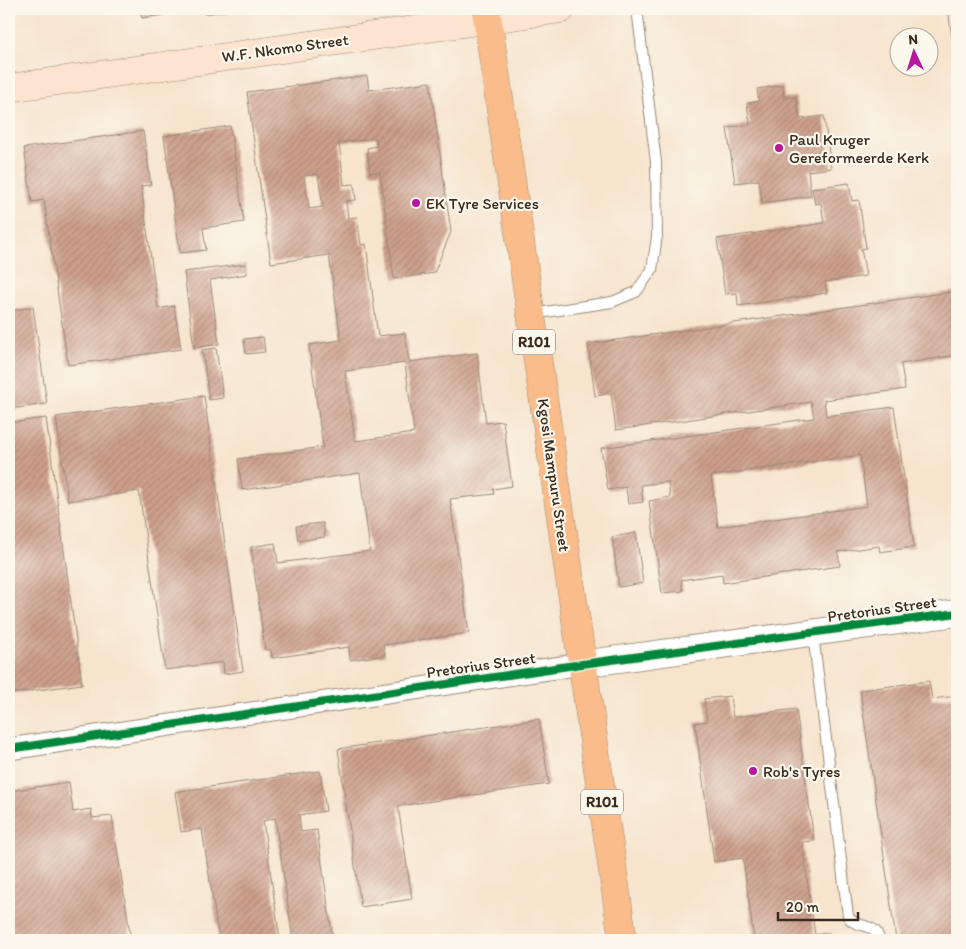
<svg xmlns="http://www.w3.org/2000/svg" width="966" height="949" font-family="Itim,sans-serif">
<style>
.building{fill:url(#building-hatch);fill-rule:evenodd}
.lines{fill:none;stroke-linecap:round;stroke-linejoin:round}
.service-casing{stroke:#988776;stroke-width:12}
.minor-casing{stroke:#988776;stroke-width:23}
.tertiary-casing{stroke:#988776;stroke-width:28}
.secondary-casing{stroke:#988776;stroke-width:29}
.primary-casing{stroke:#988776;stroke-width:29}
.service{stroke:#fff;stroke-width:10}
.minor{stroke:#fff;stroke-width:21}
.tertiary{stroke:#fff;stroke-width:26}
.secondary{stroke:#fde4d0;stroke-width:28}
.primary{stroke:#f9bc8a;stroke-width:28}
.cycleway-casing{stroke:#fbf7ec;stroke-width:11}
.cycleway{stroke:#00873e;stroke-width:8}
.poi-dot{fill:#b5179e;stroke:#fbf7ec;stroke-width:2}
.labels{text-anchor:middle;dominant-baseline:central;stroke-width:4.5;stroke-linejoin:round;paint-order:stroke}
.shield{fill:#fbf7ec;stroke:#75685c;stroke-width:1}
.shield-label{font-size:15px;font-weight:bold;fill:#3b2a1e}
.street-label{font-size:16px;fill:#3b2a1e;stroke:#fbf7ec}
.poi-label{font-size:16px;fill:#3b2a1e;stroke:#fbf7ec;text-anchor:start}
</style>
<defs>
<pattern id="building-hatch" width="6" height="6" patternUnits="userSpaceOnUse" patternTransform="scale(1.25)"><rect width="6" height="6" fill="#cea08d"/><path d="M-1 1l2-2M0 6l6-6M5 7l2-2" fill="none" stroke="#a88373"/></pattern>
</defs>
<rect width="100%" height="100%" fill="#fbf7ec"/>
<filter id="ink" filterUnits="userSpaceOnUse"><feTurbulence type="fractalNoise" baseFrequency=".02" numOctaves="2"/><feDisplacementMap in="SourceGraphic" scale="10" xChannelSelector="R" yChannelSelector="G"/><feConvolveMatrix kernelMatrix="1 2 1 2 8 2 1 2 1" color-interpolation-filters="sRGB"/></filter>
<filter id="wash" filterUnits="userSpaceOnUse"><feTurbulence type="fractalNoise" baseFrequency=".0096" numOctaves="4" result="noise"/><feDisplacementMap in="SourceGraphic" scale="20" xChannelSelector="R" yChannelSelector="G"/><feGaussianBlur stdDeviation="1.12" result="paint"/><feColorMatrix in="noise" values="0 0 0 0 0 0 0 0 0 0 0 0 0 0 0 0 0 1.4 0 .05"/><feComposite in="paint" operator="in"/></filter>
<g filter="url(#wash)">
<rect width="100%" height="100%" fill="#f6e4cd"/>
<g id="blocks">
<!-- building -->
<g class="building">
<path d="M140,9h33l1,4 -32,5z"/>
<path d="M203,9h28v1l-27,4z"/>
<path d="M948,9h9v58h-1z"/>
<path d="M367,76l2,14 61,-8 21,150 -17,41 -40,6 -14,-107 -10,1 -3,-25 10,-2 -1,-8 -37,5 5,42 10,-1 2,16 -10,1 2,17 9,-1 4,28 5,-1 12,92 27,-3 4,29 68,-9 9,70 17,-2 9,65 -19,3 1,5 -44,5 19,134 -86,12 2,10 -35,5 -1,-13 -77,11 -1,-8h-6l-14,-103 24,-4 3,20 92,-12 -10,-78 -118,17 -4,-31 85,-12 -14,-102 32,-5 -12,-85 -58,8 -24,-171zM318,174l5,33 -14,2 -5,-33zM405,363l9,70 -59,8 -10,-70z"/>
<path d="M783,85l1,13 12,-1 4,22 24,-3 7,52 -23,3 3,25 -49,7 -3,-23 -24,3 -8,-55 23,-4 -3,-21 12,-2 -2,-12z"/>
<path d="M230,126l14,96 -41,6 3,22 -26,3 -16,-117z"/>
<path d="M143,131l8,54 -10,1 17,123 16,-3 7,43 -113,16 -24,-165 -12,2 -8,-54z"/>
<path d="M849,183l3,18 7,-1 7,48 -5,1 5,27 -41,6 2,11 -89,13 -1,-13 -12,1 -8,-55 107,-16 -3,-20 -6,1 -3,-16z"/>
<path d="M246,264l1,10 -37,6 9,64 -25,4 -10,-76z"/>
<path d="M957,291v64l-56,9 4,25 -81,11 2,16 68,-9 20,140 -34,5 -1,-6 -41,6 2,14 -117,17 -1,-9 -41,6 2,11 -21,2 -13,-92 21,-4 -2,-15 -27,3 2,17 -15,2 -2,-17 -18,3 -7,-42 213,-30 -3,-16 -195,28 -5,-37 -16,3 -7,-52zM860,455l7,51 -149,21 -7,-51z"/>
<path d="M33,307l14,97 -38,5v-98z"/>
<path d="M263,337l2,15 -19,2 -2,-15z"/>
<path d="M216,348l7,50 -14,2 -7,-50z"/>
<path d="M204,396l39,275 -19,3 -1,-12 -58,8 -26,-179 -71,10 -12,-84z"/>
<path d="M46,418l36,266 -73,10v-271z"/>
<path d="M323,523l2,14 -27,4 -2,-15z"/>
<path d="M636,533l7,50 -24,4 -7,-50z"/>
<path d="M929,681l3,18 25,-3v244h-61l-36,-250z"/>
<path d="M730,696l3,21 63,-8 18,132 -12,1 13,93 15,-2v7h-76l-11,-82 -29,4 -19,-139 12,-2 -3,-22z"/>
<path d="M539,719l10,65 -151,22 14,93 -51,8 -23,-158z"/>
<path d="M320,771l6,40 -27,4 2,17 16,-2 16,110h-40l-18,-122 -12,3 17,119h-61l-17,-111 -21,3 -6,-40z"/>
<path d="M69,782l4,30 18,-3 1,9 20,-2 19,124h-122v-149z"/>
</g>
</g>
</g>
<g filter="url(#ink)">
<use href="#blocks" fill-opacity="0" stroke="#988776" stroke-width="1"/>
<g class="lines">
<!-- service casing -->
<g class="service-casing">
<g id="service">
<path d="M532,314l80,-12 24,-10 16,-22 5,-34 -1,-74 -19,-153"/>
<path d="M813,634l35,282c7,14 29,5 31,24"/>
</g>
</g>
<!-- minor casing -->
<g class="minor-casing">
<path id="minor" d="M9,749l573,-85"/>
</g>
<!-- tertiary casing -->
<g class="tertiary-casing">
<path id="tertiary" d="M582,664l375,-51"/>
</g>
<!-- secondary casing -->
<g class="secondary-casing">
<path id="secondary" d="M9,88l552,-79"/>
</g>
<!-- primary casing -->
<g class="primary-casing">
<path id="primary" d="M486,9l137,931"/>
</g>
<!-- service -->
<use href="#service" class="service"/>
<!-- minor -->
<use href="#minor" class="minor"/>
<!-- tertiary -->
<use href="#tertiary" class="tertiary"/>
<!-- secondary -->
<use href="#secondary" class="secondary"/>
<!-- primary -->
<use href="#primary" class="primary"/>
<!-- cycleway casing -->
<g class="cycleway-casing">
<path id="cycleway" d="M9,749l573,-85 375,-51"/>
</g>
<!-- cycleway -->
<use href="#cycleway" class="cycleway"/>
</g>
</g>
<!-- markers -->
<g class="poi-dot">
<circle cx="779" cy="148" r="5"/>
<circle cx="416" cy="203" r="5"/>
<circle cx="753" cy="771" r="5"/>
</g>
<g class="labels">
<!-- shield labels -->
<g class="shield">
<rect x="513" y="329.5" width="42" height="25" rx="4"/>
<rect x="581" y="789.5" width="42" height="25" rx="4"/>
</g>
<g class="shield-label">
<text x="534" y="342">R101</text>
<text x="602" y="802">R101</text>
</g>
<!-- street labels -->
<g class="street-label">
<text transform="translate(285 48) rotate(-8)">W.F. Nkomo Street</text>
<text transform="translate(554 475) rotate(82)">Kgosi Mampuru Street</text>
<text transform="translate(882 609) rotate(-8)">Pretorius Street</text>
<text transform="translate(481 665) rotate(-8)">Pretorius Street</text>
</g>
<!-- poi labels -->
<g class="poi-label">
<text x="789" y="139">Paul Kruger<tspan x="789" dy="18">Gereformeerde Kerk</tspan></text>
<text x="426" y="203">EK Tyre Services</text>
<text x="763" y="771">Rob's Tyres</text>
</g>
</g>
<!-- margin -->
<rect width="966" height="949" fill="none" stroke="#fbf7ec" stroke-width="30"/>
<!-- north arrow -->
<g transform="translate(914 52) rotate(356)"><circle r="24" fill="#fbf7ec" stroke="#aea59a"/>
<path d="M0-4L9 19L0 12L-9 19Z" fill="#b5179e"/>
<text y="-8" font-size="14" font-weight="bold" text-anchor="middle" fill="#3b2a1e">N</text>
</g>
<!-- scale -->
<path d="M778 912v8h80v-8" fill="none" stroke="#3b2a1e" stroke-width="2.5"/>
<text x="786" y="912" font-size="15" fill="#3b2a1e" stroke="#fbf7ec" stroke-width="4" paint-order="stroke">20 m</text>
</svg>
